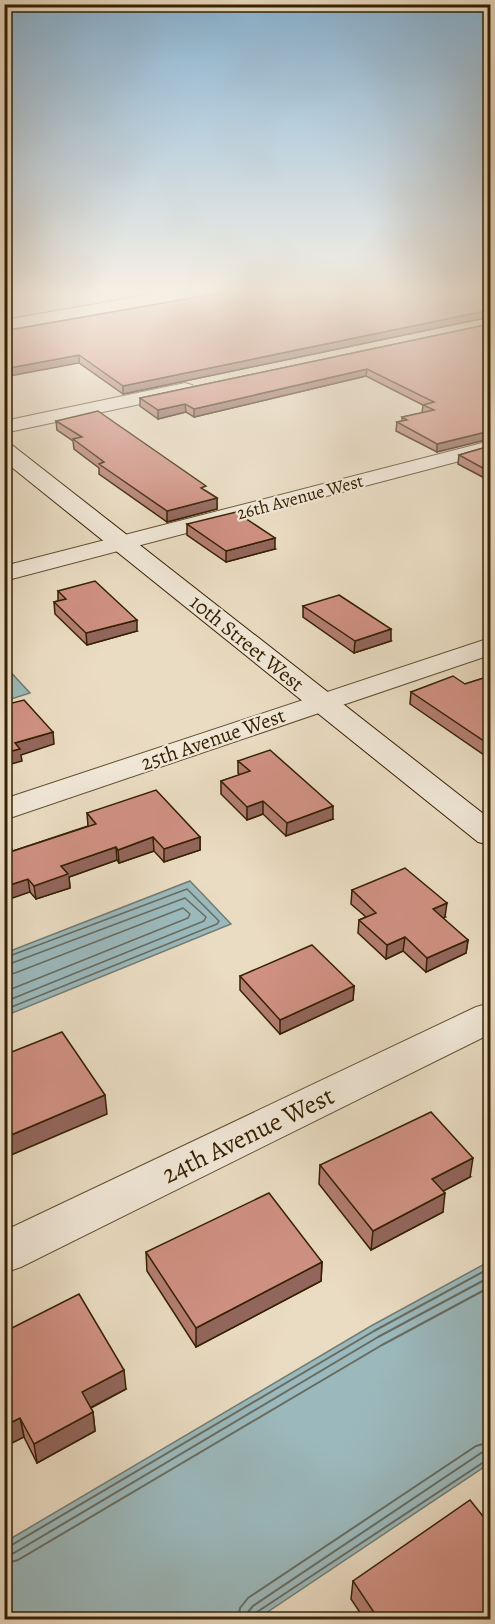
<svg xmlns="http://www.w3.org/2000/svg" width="495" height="1624" font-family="Alegreya,serif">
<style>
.water{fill:#9bb9bd;stroke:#727c72;stroke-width:1.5}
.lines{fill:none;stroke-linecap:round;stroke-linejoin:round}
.shore-far1{stroke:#686c5f;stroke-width:1.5}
.shore{stroke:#686c5f;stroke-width:2}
.street-casing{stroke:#624f32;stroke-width:2}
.secondary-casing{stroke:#352001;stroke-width:2}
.street{fill:#f1e8d8;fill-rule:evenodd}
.secondary{fill:#f1e8d8;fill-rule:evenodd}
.wall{fill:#b37d71;stroke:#352001;stroke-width:1.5}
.shaded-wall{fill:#92665c;stroke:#352001;stroke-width:1.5}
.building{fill:#d09183;stroke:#352001;stroke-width:1.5}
.labels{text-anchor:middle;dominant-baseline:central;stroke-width:4.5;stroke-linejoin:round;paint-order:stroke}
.far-street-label{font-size:18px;fill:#352001;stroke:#f1e8d8}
.street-label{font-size:21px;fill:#352001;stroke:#f1e8d8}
.near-street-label{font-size:26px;fill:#352001;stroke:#f1e8d8}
</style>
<rect width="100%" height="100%" fill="#eadcc3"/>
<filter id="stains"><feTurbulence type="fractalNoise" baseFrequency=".00333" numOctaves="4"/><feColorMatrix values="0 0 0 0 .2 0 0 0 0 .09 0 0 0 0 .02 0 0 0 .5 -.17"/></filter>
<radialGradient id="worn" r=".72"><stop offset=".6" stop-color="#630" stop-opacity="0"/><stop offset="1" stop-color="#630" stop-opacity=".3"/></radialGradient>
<!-- water -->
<g class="water">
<path d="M5,666l25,27 -25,8z"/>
<path d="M190,881l41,43 -226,92v-63z"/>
<path d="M490,1261v202l-233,156h-252v-77l366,-216z"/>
</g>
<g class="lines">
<!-- shore-far1 -->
<g class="shore-far1">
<path d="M4,958l183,-69 32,32 -2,3 -213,86"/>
<path d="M4,966l181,-68 21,19 -2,4 -200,81"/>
<path d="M4,975l11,-2 168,-65 7,6 -2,4 -184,74"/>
</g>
<!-- shore -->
<g class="shore">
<path d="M4,1547l6,-1 364,-215 116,-63"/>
<path d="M4,1555l10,-2 364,-216 112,-60"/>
<path d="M4,1564l14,-4 364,-215 108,-58"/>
<path d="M238,1620l2,-12 8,-10 228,-152 14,-4"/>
<path d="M247,1620l1,-8 5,-6 228,-153 9,-2"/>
<path d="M254,1620l3,-8 233,-154"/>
</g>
<!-- street casing -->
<g class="street-casing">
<g id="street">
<path d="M165,292h38l-8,5 -191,33v-10z"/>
<path d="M185,383l7,2 3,4 -3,4 -188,40v-12z"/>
<path d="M490,441v12l-486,128v-15z"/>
<path d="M490,638v17l-486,165v-21z"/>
<path d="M490,1003v31l-469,233 -17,6v-42l472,-224z"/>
</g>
</g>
<!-- secondary casing -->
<g class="secondary-casing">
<path id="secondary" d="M4,444l8,1 478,374v26l-12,-3 -474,-381z"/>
</g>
<!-- street -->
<use href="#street" class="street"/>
<!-- secondary -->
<use href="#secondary" class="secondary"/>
</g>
<!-- wall -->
<g class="wall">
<path d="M490,292v26v-1l-367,77 -44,-31 -75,-32z"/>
<path d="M490,324l-53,128 -41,-21 1,-9 5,-1v-4l20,-4 1,-8 -57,-29 -172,41 -8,-5 -28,7 -18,-13v-8z"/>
<path d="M56,421l150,70 11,7v11l-50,13 -68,-48v-6l-25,-19 -1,-8 -16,-11z"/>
<path d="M490,446v35l-32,-17 1,-9z"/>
<path d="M187,524l88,25 -49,13 -39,-27z"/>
<path d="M58,591l79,40 -50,14 -32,-31 -1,-12 4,-1z"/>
<path d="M303,606l88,35 -37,12 -51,-36z"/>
<path d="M490,676v83l-80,-55 1,-12 54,-8z"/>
<path d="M238,761l95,58 -47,17 -23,-22 -16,6 -26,-26v-13l19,-6 -2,-2z"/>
<path d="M87,813l113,24v13l-36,12 -10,-11 -35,12 -2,-3 -48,17 1,11 -34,11 -6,-7 -17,-41 75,-25z"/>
<path d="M352,890l93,27 -3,1 26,22 -2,13 -40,19 -23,-21 -17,8 -28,-26 1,-13 7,-3 -15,-13z"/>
<path d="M240,976l114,10 -1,14 -73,34 -40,-44z"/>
<path d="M320,1165l150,12 -27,14v21l-72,38 -52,-66z"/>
<path d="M146,1252l176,10 -1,19 -125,66 -49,-76z"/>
<path d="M4,1332l122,57 -35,19 2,4 2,19 -58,32 -13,-26z"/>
<path d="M353,1581l137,39h-125l-14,-21z"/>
</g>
<!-- shaded-wall -->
<g class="shaded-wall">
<path d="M490,310v7l-367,77v-8z"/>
<path d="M79,355v8l-75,14v-8z"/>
<path d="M367,369l-1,7 -172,41v-8z"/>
<path d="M185,404l1,8 -28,7v-9z"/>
<path d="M490,431v8l-53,13v-8z"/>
<path d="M217,498v11l-50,13v-11z"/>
<path d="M275,538v11l-49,13v-11z"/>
<path d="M137,620v11l-50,14 -1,-12z"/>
<path d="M391,629v12l-37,12 1,-12z"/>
<path d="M53,732l1,12 -33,11 1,6 -18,5v-13l11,-10z"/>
<path d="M263,801v13l-16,6v-13z"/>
<path d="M333,806v13l-47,17 1,-13z"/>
<path d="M153,837l1,14 -35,12 -1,-13z"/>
<path d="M200,837v13l-36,12v-13z"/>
<path d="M116,847l1,13 -48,17 1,11 -34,11 -2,-13 27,-20z"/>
<path d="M28,879l2,13 -26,9v-14z"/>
<path d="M447,903l-2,14 -14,6 2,-14z"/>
<path d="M405,937l-2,14 -17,8 1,-14z"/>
<path d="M468,940l-2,13 -40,19 1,-14z"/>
<path d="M354,986l-1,14 -73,34v-14z"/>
<path d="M105,1095l2,19 -103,44v-20z"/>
<path d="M473,1158l-3,19 -40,21 2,-19z"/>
<path d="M445,1193l-2,19 -72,38 2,-19z"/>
<path d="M322,1262l-1,19 -125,66v-19z"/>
<path d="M124,1370l2,19 -42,22 -2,-19z"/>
<path d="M93,1412l2,19 -58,32 -3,-19z"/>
<path d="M20,1418l4,19 -20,10v-21z"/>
</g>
<!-- building -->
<g class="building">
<path d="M226,292h264v18l-367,76 -44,-31 -75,14v-38z"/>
<path d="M490,324v107l-53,13 -40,-22 10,-2 -5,-3 32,-7 -11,-5 11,-3 -67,-33 -173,40 -9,-5 -27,6 -18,-12z"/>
<path d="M98,411l108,75 -5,2 16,10 -50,13 -68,-47 5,-2 -31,-23 9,-2 -26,-16z"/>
<path d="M490,446v26l-31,-17z"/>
<path d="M236,512l39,26 -49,13 -39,-27z"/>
<path d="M95,581l42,39 -51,13 -32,-31 12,-3 -8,-8z"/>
<path d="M339,595l52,34 -36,12 -52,-35z"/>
<path d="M453,676l12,8 25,-8v69l-79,-53z"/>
<path d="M24,700l29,32 -38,11 5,6 -16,4v-48z"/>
<path d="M270,750l63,56 -46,17 -24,-22 -16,6 -26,-26 29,-10 -12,-10z"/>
<path d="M156,790l44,47 -36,12 -11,-12 -35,13 -2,-3 -55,19 7,8 -34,12 -6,-7 -24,8v-44l3,-1 6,9 83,-27 -9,-11z"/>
<path d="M405,868l42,35 -14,6 35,31 -41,18 -22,-21 -18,8 -28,-25 17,-7 -24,-23z"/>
<path d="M312,945l42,41 -74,34 -40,-44z"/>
<path d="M62,1032l43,63 -101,43v-83z"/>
<path d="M431,1112l42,46 -41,21 13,14 -72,38 -53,-66z"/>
<path d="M269,1193l53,69 -126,66 -50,-76z"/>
<path d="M79,1294l45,76 -42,22 11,20 -59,32 -14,-26 -16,8v-94z"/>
<path d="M470,1500l20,25v95h-111l-26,-39z"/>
</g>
<!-- sky -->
<linearGradient id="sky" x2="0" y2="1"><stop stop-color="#89b6d7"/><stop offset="0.56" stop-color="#f6efe4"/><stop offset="1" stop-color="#f6efe4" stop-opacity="0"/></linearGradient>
<rect width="495" height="520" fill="url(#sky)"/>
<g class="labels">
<!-- far-street labels -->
<g class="far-street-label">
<text transform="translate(300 497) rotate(-15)">26th Avenue West</text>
</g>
<!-- street labels -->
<g class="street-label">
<text transform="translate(247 643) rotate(39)">10th Street West</text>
<text transform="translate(213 739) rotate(-19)">25th Avenue West</text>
</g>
<!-- near-street labels -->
<g class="near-street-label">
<text transform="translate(248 1135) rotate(-26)">24th Avenue West</text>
</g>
</g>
<!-- margin -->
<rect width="495" height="1624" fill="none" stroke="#eadcc3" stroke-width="24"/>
<rect x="6" y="6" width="483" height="1612" fill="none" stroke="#352001" stroke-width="3"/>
<rect x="12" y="12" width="471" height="1600" fill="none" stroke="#352001" stroke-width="1.5"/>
<rect width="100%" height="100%" filter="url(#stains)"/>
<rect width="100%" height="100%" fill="url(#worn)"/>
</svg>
